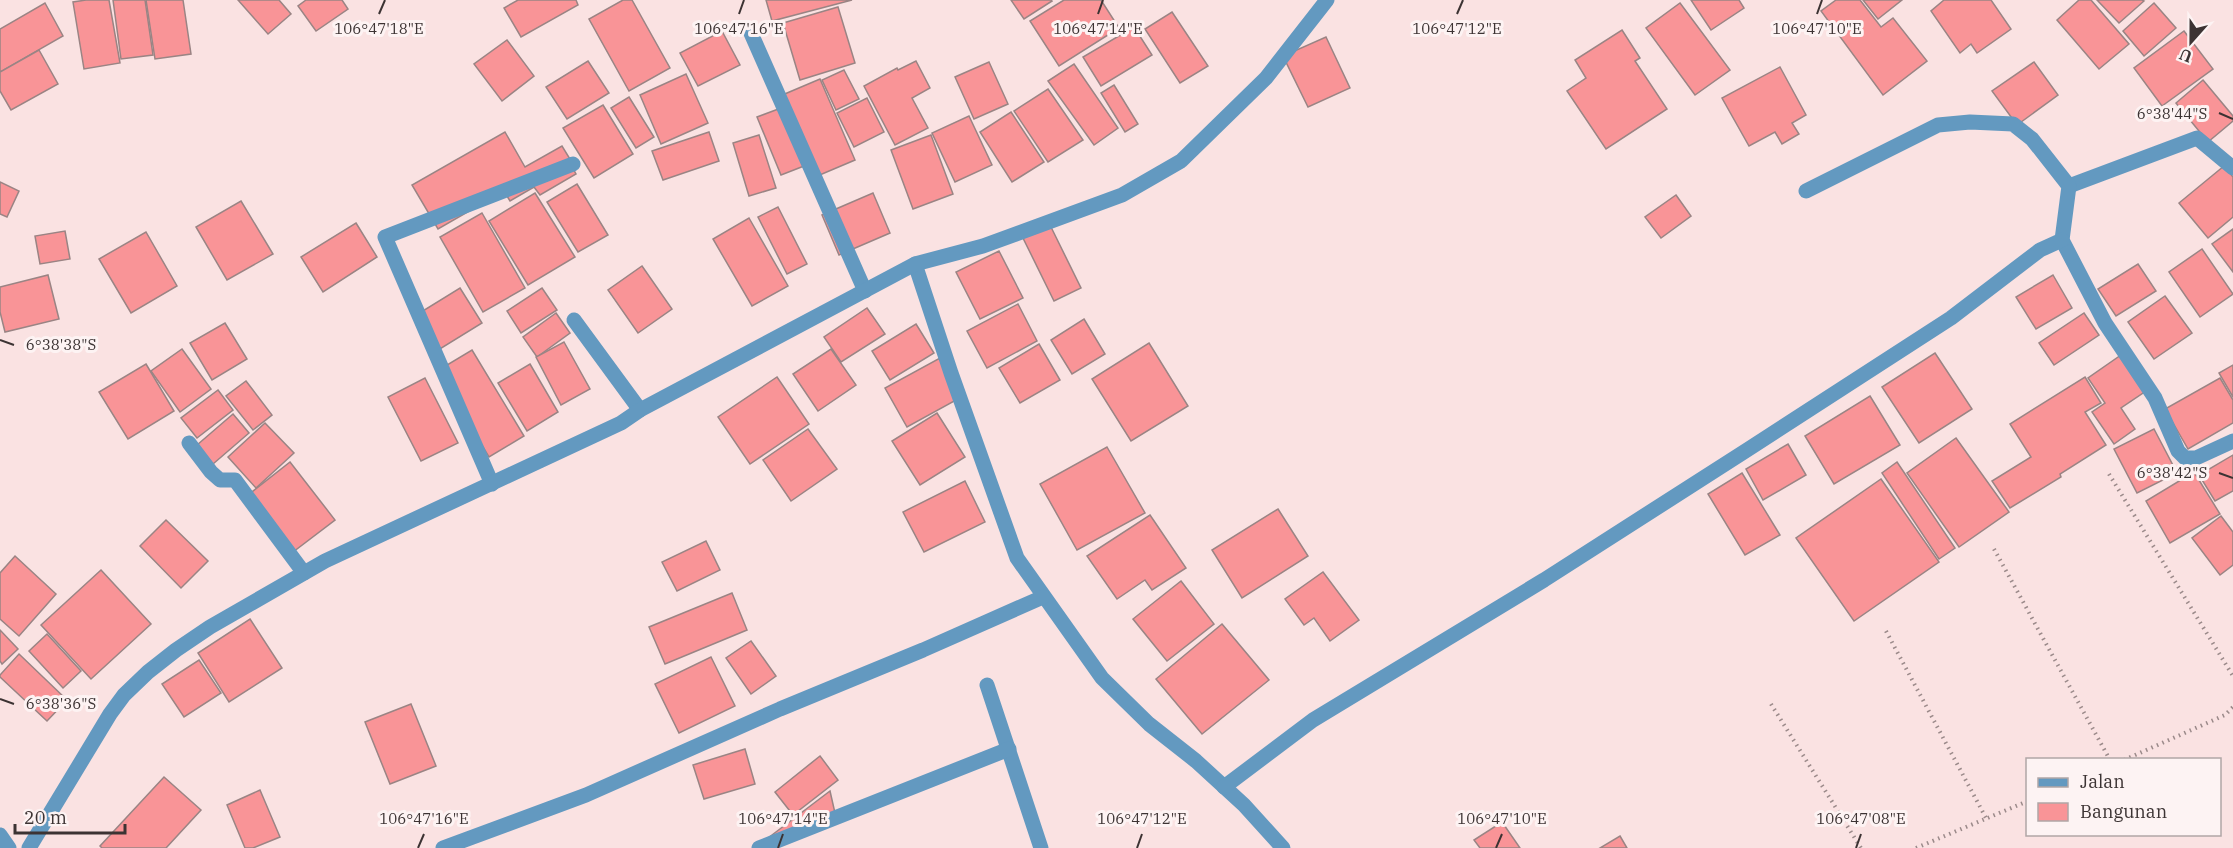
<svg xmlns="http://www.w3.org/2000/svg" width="2233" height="848" font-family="'IBM Plex Serif',serif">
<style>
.building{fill:#f99497;stroke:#9a8484;stroke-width:1.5}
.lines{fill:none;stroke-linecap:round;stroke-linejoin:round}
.path{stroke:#9b8a8a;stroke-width:4;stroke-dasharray:1.5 4.5;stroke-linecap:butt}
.minor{stroke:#6399c0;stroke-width:15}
.ticks{fill:none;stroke:#3c3333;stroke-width:2}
.ticks-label{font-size:15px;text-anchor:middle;fill:#3c3333;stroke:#fdf3f3;stroke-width:6;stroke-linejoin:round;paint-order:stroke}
</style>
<rect width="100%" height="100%" fill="#fae2e2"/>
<!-- building -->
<g class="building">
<path d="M86,0h23l11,63 -36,6 -11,-67z"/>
<path d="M113,0h32l8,55 -32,4z"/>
<path d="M146,0h37l8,54 -36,5z"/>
<path d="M238,0h41l12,14 -23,20z"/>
<path d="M306,0h36l6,9 -32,22 -18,-25z"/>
<path d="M518,0h58l2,5 -57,32 -17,-29z"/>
<path d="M623,0h9l38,68 -41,23 -40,-72z"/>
<path d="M766,0h86l-80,21z"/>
<path d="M1011,0h40l1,1 -28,18z"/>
<path d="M1064,0h37l18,28 -60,38 -29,-45z"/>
<path d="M1691,0h48l5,8 -33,22z"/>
<path d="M1836,0h24l21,27 12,-9 34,43 -44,34 -62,-84z"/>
<path d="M1863,0h39l-24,19z"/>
<path d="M1944,0h47l20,29 -34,24 -6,-9 -11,9 -29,-42z"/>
<path d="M2079,0h12l38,44 -30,25 -42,-49z"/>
<path d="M2097,0h45l2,1 -25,22z"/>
<path d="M45,3l18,33 -63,36v-43z"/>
<path d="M1680,3l50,67 -35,25 -49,-67z"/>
<path d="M2154,3l22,25 -32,28 -21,-25z"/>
<path d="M838,7l17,56 -55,17 -17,-57z"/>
<path d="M1172,12l36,54 -28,17 -35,-54z"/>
<path d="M1134,27l18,28 -51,31 -18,-29z"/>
<path d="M1622,30l18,28 -5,3 32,48 -61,40 -39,-58 19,-13 -11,-18z"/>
<path d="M722,31l18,34 -42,21 -18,-33z"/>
<path d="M2184,31l29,38 -51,37 -28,-38z"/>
<path d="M1326,37l24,51 -42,19 -25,-51z"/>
<path d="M507,40l27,36 -32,25 -28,-37z"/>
<path d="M39,50l19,34 -47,26 -11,-19v-19z"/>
<path d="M588,61l21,32 -42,26 -21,-32z"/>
<path d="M916,61l14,27 -18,10 16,30 -33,17 -31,-59 33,-18 1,2z"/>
<path d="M989,62l19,42 -34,15 -19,-42z"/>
<path d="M2034,62l24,33 -41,30 -25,-34z"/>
<path d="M1074,64l44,64 -24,17 -46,-64z"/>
<path d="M1780,67l26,48 -14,8 7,11 -17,10 -7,-12 -26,14 -27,-48z"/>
<path d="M844,70l15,29 -23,11 -14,-30z"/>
<path d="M686,74l22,49 -47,21 -21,-49z"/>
<path d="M820,79l35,81 -40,17 -35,-81z"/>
<path d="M2203,80l30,36v5l-25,21 -32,-39z"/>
<path d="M1114,85l24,39 -13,8 -24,-39z"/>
<path d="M1048,89l35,51 -35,22 -34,-51z"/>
<path d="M629,97l25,40 -18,11 -25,-40z"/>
<path d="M867,98l17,34 -30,15 -17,-34z"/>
<path d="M603,105l30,49 -39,24 -31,-50z"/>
<path d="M781,108l23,58 -23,9 -24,-58z"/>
<path d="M1011,112l33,50 -32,20 -32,-50z"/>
<path d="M969,116l23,49 -37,17 -23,-49z"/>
<path d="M505,132l20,35 37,-21 11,18 -2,1 5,9 -36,21 -6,-8 -24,14 -6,-10 -66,38 -26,-44z"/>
<path d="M709,132l10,29 -56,19 -11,-29z"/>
<path d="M759,135l17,53 -27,8 -16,-53z"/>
<path d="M931,135l22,59 -40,15 -22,-59z"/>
<path d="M2224,166l9,11v40l-25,21 -29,-35z"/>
<path d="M0,182l19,9 -12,26 -7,-3z"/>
<path d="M577,184l31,51 -30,17 -31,-50z"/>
<path d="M535,193l40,64 -47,28 -39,-64z"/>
<path d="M873,193l17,40 -51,22 -17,-40z"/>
<path d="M1676,195l15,21 -30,22 -16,-21z"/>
<path d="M241,201l32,53 -46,26 -31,-53z"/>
<path d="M778,207l29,57 -20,10 -29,-57z"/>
<path d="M482,213l43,75 -42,24 -43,-75z"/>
<path d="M749,218l39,68 -36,20 -39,-67z"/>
<path d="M356,223l21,34 -54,35 -22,-35z"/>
<path d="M1049,223l32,65 -27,13 -32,-65z"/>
<path d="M2233,229v43l-21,-28z"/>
<path d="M65,231l5,28 -30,5 -5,-28z"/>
<path d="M146,232l31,54 -46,27 -32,-54z"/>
<path d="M2202,249l31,45 -33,23 -31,-45z"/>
<path d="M999,251l24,47 -43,21 -24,-47z"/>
<path d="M2138,264l18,27 -40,25 -18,-27z"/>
<path d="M642,266l30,43 -34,24 -30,-43z"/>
<path d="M48,275l11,44 -54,13 -5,-20v-25z"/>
<path d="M2053,275l19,33 -36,21 -20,-32z"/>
<path d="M460,288l22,35 -47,29 -22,-35z"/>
<path d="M542,288l15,22 -36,23 -14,-22z"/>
<path d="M2165,296l27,37 -38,26 -26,-37z"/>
<path d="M1018,304l19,37 -50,27 -20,-37z"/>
<path d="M867,308l18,26 -44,28 -17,-25z"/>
<path d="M556,313l14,20 -33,24 -14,-20z"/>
<path d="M2084,313l15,22 -45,30 -15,-22z"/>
<path d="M1084,319l21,35 -33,20 -21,-34z"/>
<path d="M225,323l22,36 -35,21 -22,-37z"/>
<path d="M916,324l18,29 -44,27 -18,-29z"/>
<path d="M564,342l26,47 -29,16 -25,-48z"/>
<path d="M1149,343l39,63 -57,35 -39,-62z"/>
<path d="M1039,344l21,36 -40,23 -21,-35z"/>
<path d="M182,349l29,40 -31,23 -29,-41z"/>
<path d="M831,349l25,36 -38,26 -25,-37z"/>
<path d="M472,350l52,86 -35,21 -52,-86z"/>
<path d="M1935,353l37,56 -53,34 -37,-56z"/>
<path d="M2121,355l25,36 -25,17 14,21 -21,15 -22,-32 13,-9 -17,-25z"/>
<path d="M940,358l18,41 -51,28 -22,-39z"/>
<path d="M146,364l28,47 -46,28 -29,-47z"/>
<path d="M530,364l28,48 -31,19 -29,-48z"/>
<path d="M2233,365v32l-14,-24z"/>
<path d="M777,377l32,47 -59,40 -32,-47z"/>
<path d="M2085,377l16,26 -16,9 21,33 -46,29 1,3 -51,31 -18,-27 39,-24 -21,-33z"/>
<path d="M425,378l33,65 -37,18 -33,-64z"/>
<path d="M2220,378l13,22v23l-45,26 -23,-40z"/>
<path d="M246,381l26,34 -19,15 -27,-34z"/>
<path d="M218,390l15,20 -36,28 -16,-20z"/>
<path d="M1870,396l30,49 -66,39 -29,-48z"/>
<path d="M937,413l28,44 -45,28 -28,-44z"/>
<path d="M233,414l16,19 -36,31 -16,-19z"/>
<path d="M265,423l29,30 -38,35 -28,-31z"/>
<path d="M808,429l29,40 -46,32 -28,-41z"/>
<path d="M2154,429l23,44 -40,20 -23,-44z"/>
<path d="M1956,438l53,74 -50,35 -52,-74z"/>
<path d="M1788,444l18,31 -43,25 -17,-31z"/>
<path d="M1107,447l38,66 -68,37 -37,-66z"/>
<path d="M2233,455v36l-18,10 -16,-26z"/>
<path d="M290,462l45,58 -42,32 -45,-57z"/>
<path d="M1897,462l58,86 -16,11 -57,-86z"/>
<path d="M2194,472l26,42 -50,29 -24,-42z"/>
<path d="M1742,473l38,62 -35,20 -37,-61z"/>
<path d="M1881,479l58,83 -85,59 -58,-83z"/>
<path d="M965,481l20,41 -61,30 -21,-40z"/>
<path d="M1278,509l30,47 -66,42 -30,-48z"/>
<path d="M1150,515l36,53 -34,22 -7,-10 -28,19 -30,-43z"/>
<path d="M2221,516l12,16v33l-13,10 -28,-37z"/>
<path d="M166,520l42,41 -27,27 -41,-42z"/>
<path d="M706,541l14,29 -43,21 -15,-29z"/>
<path d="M15,556l41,38 -37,42 -19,-17v-46z"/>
<path d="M101,570l50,54 -60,55 -50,-54z"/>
<path d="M1323,572l36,48 -29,21 -16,-23 -10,7 -19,-26z"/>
<path d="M1181,581l33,43 -47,37 -34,-42z"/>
<path d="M732,593l15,37 -82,34 -16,-37z"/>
<path d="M250,619l32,49 -53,34 -31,-49z"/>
<path d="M1222,624l47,56 -67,54 -46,-55z"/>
<path d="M0,630l18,19 -16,15 -2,-3z"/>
<path d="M47,634l34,37 -18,17 -34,-37z"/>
<path d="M751,641l25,35 -25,18 -25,-36z"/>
<path d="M19,654l48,46 -20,21 -47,-44v-2z"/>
<path d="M711,657l24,49 -56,27 -24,-49z"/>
<path d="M199,660l22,33 -37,24 -22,-33z"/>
<path d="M411,704l25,62 -46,18 -25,-62z"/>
<path d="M745,749l10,35 -51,15 -11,-34z"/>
<path d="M820,756l18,24 -45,35 -18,-23z"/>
<path d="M164,777l37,33 -35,38h-64l-2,-2z"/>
<path d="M260,790l20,47 -27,11h-8l-18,-43z"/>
<path d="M830,791l5,22 -67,25z"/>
<path d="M1502,822l18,26h-40l-6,-8z"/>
<path d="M1620,836l7,12h-27z"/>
</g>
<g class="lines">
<!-- path -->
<g class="path">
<path d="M2109,474l124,202"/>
<path d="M1994,549l116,211"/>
<path d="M1886,631l100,187"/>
<path d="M1771,704l90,144"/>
<path d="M2124,760l101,-45 8,-8"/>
<path d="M1916,848l112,-47"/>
</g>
<!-- minor -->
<g class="minor">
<path d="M750,31l115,260"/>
<path d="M2069,186l128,-48 36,30"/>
<path d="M1806,191l132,-66 32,-3 43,2 19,15 37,47 -7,54 43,83 50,75 23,53 7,7h11l37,-17"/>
<path d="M915,264l36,109 66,185 85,120 47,46 47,37 48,44 39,43"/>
<path d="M574,320l66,90"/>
<path d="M189,443l22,29 9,8h15l69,93"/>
<path d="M492,484l-107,-247 188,-73"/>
<path d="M987,685l54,163"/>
<path d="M1224,787l89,-67 231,-140 203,-130 204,-132 89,-68 22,-10"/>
<path d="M0,835l9,13"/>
<path d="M29,848l81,-134 14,-19 24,-23 28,-22 34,-23 115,-66 296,-138 19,-13 275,-146 68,-18 139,-51 59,-34 85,-83 61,-78"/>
<path d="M443,848l143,-53 194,-86 143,-59 120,-53"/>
<path d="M759,848l250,-99"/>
</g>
</g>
<!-- ticks -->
<path class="ticks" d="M379,14l6,-14M739,14l5,-14M1098,14l5,-14M1457,14l6,-14M1817,14l5,-14M2219,113l14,6M0,340l14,5M2219,473l14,5M0,699l14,5M418,848l6,-14M778,848l5,-14M1137,848l5,-14M1496,848l6,-14M1856,848l5,-14"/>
<g class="ticks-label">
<text x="379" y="34">106°47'18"E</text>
<text x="739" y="34">106°47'16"E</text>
<text x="1098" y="34">106°47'14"E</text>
<text x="1457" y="34">106°47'12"E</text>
<text x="1817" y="34">106°47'10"E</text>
<text x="2172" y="119">6°38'44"S</text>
<text x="61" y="350">6°38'38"S</text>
<text x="2172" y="478">6°38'42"S</text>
<text x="61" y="709">6°38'36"S</text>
<text x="424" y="824">106°47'16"E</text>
<text x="783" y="824">106°47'14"E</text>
<text x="1142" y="824">106°47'12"E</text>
<text x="1502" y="824">106°47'10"E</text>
<text x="1861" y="824">106°47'08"E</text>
</g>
<!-- legend -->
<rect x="2026" y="758" width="195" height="78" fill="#fdf3f3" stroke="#b0a6a6" stroke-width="1.5"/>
<rect x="2038" y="778" width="30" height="9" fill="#6399c0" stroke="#b0a6a6" stroke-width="1.5"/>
<text x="2080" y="788" font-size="18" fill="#3c3333">Jalan</text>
<rect x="2038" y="803" width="30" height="18" fill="#f99497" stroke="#b0a6a6" stroke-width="1.5"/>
<text x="2080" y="818" font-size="18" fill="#3c3333">Bangunan</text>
<!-- north arrow -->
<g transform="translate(2191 42) rotate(201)" stroke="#fdf3f3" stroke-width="4.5" paint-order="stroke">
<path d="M0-4.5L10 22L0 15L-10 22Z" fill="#3c3333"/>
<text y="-9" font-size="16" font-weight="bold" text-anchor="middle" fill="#3c3333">U</text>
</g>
<!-- scale -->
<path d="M15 824v9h110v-9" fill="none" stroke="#3c3333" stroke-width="3"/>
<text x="24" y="824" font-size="18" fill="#3c3333" stroke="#fdf3f3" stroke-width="4.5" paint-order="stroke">20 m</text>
</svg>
